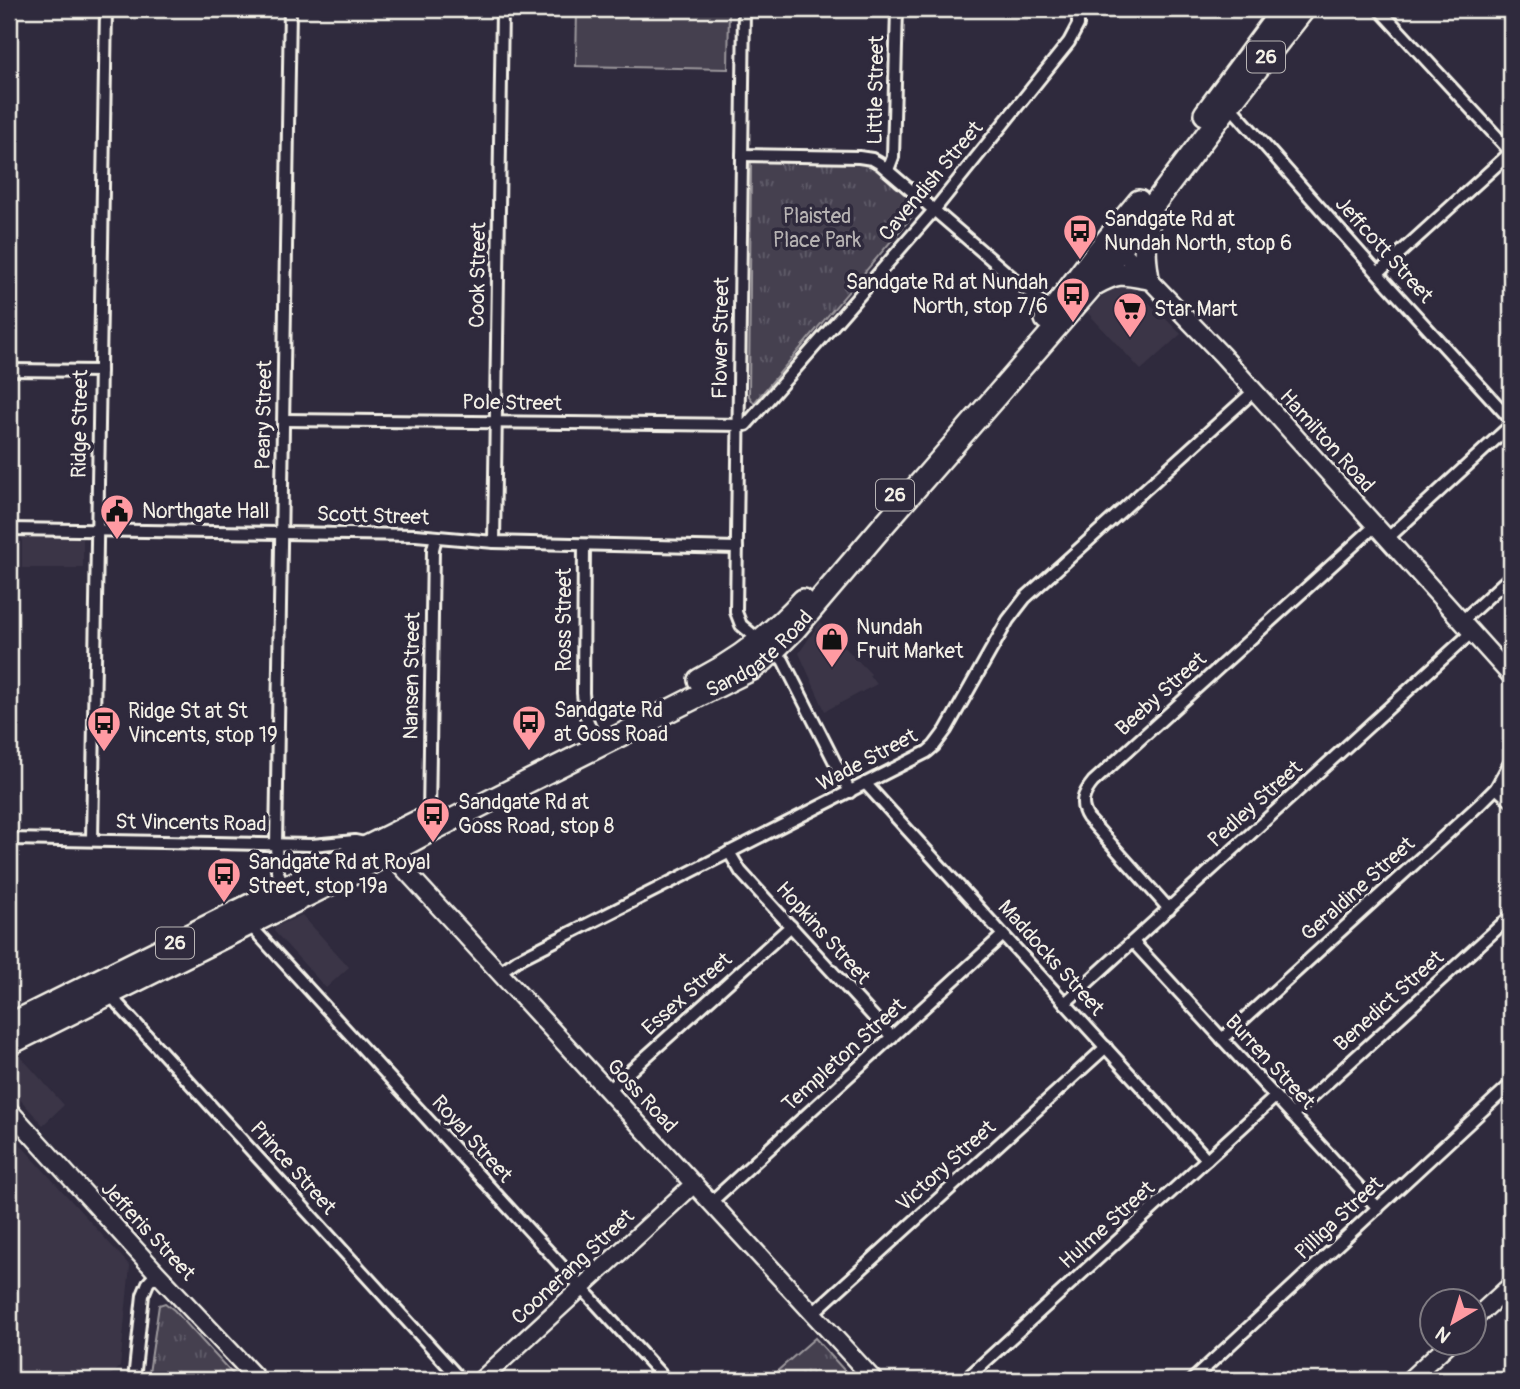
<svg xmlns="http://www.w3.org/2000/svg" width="1520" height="1389" font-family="Pangolin,sans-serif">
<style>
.built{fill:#3b3647}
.grass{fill:#454050;stroke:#9c989c;stroke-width:2}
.park{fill:url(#park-tufts);stroke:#9c989c;stroke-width:2}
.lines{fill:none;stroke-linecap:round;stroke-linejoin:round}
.street-casing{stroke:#f4f1e8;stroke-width:16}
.secondary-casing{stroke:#f4f1e8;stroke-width:21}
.highway-casing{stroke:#f4f1e8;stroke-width:26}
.street{stroke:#2f2a3d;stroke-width:10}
.secondary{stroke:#2f2a3d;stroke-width:16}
.highway{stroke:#2f2a3d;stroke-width:21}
.labels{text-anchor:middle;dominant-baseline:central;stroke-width:7;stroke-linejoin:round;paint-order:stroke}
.shield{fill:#2f2a3d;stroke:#b9b5b5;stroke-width:2}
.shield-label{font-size:19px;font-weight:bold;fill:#f4f1e8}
.street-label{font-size:21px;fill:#f4f1e8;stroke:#2f2a3d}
.park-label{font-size:21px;fill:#b7b3b3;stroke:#2f2a3d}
.poi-label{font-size:21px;fill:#f4f1e8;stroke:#2f2a3d;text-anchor:start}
</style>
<defs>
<pattern id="park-tufts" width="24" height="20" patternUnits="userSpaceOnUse" patternTransform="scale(1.75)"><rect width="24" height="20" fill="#454050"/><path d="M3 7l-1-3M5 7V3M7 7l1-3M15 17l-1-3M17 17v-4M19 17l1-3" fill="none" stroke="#605c69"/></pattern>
</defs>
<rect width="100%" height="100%" fill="#2f2a3d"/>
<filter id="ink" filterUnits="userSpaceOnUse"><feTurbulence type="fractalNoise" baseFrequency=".0143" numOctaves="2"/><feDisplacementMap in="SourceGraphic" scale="14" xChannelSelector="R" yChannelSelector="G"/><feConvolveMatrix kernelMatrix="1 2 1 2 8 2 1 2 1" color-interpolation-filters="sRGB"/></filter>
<g filter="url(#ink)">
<!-- built -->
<g class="built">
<path d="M1118,284h9l6,3 48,47 -40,36 -54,-58 24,-24z"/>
<path d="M22,537l61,1v30h-61z"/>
<path d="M820,622l51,52 -2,2 8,8 -52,27 -26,-58z"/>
<path d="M302,915l47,52 -23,21 -52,-57 1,-4z"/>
<path d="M20,1056l44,49 -21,20 -34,-38v-26z"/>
<path d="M9,1132l121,134 -10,101 -15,13h-96z"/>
</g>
<!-- grass -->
<path class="grass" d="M577,9h152l-1,60 -152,-3z"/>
<!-- park -->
<g class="park">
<path d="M751,162h119l50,45 -166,196 -5,-7z"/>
<path d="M165,1303l9,7 64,70h-90l11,-75z"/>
<path d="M815,1338l38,42h-86z"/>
</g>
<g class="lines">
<!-- street casing -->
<g class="street-casing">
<g id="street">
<path d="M744,9l-8,603 5,13 42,35 67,132"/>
<path d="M1379,9l132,143"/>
<path d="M1229,105l160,181 122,134"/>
<path d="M742,155l117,2 13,2 7,4 162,139"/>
<path d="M888,170l5,-13 4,-148"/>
<path d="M1378,273l133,-121"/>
<path d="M9,370l91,1"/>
<path d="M284,420l462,5 189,-216 134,-167 9,-17v-16"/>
<path d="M9,529l407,6 78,7 243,6"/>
<path d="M1387,539l124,-114"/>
<path d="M494,542l8,-533"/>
<path d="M584,545l-1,148 2,21 8,21"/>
<path d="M1462,621l49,-45"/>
<path d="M865,783l342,376"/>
<path d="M1496,788l15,13"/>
<path d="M429,816l4,-267 3,-12"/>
<path d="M9,839l303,6 43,-4 14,3"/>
<path d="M92,840l14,-831"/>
<path d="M729,852l12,20 151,165"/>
<path d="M285,889l-8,-19 -1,-26 14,-835"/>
<path d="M1169,909l-81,-91c-9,-14 -5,-24 5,-36l282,-256"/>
<path d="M249,924l417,456"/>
<path d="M1133,942l245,266"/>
<path d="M500,972l17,-12 410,-208 7,-6 12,-16 62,-110 17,-22 229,-207"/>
<path d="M110,993l8,11 343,376"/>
<path d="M1065,1003l407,-371"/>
<path d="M1222,1039l259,-236 15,-15 15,-27"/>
<path d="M609,1090l182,-164"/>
<path d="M1292,1115l219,-199"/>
<path d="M711,1202l292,-267"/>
<path d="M813,1313l293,-266"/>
<path d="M134,1380l9,-85 5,-12 9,-10"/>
<path d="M965,1380l310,-283"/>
<path d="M1192,1380l319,-296"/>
</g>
</g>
<!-- secondary casing -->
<g class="secondary-casing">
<g id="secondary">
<path d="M1113,242l109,113 289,321"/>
<path d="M383,846l491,534"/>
<path d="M9,1110l148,163 101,107"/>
<path d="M1474,1319l37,-34"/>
<path d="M481,1380l213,-196"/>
<path d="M1409,1380l39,-36"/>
</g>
</g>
<!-- highway casing -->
<g class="highway-casing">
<g id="highway">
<path d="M1205,114l78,-105"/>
<path d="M1095,284c24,-13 27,-11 53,-6 -5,-28 -3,-38 3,-65"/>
<path d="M1046,319l50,-66 43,-52"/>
<path d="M699,680c39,-20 74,-47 104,-80"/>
<path d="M9,1025l408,-203"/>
<path id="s1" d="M9,1044l345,-172 78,-42 296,-149 24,-12 12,-9 31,-31 86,-101 212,-243 136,-180 75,-96"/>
</g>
</g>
<!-- street -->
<use href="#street" class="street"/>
<!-- secondary -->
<use href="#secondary" class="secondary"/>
<!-- highway -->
<use href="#highway" class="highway"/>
</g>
</g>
<!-- icons -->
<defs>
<g id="bus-pin" transform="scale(1.75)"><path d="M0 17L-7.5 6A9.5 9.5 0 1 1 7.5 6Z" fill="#ff9aa2" stroke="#2f2a3d"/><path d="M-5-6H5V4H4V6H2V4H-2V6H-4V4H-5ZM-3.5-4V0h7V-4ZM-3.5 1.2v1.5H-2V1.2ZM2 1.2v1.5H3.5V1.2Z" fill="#111"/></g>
<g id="supermarket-pin" transform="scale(1.75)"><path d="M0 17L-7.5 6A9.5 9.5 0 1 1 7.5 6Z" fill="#ff9aa2" stroke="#2f2a3d"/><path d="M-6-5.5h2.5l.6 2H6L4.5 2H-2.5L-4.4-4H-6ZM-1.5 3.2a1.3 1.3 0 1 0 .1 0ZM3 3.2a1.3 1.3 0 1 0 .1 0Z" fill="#111"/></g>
<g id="civic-pin" transform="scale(1.75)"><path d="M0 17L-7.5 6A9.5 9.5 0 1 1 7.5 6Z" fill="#ff9aa2" stroke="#2f2a3d"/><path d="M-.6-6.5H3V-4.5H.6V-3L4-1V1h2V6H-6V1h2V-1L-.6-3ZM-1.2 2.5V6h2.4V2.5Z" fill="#111"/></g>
<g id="shop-pin" transform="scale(1.75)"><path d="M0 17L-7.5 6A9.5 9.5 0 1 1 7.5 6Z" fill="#ff9aa2" stroke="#2f2a3d"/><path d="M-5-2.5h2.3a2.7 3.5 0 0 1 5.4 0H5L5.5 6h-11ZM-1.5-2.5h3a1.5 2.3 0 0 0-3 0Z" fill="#111"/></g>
</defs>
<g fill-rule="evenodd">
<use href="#bus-pin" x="1080" y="231"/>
<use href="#bus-pin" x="1073" y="294"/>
<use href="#supermarket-pin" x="1130" y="309"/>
<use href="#civic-pin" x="117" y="511"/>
<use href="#shop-pin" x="832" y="639"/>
<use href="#bus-pin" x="529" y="722"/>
<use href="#bus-pin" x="104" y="723"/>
<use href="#bus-pin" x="433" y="814"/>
<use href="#bus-pin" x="224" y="874"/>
</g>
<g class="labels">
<!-- shield labels -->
<g class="shield">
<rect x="1247" y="41.5" width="38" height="31" rx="5"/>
<rect x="876" y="479.5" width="38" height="31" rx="5"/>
<rect x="156" y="927.5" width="38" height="31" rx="5"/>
</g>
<g class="shield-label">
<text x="1266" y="57">26</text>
<text x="895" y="495">26</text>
<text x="175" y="943">26</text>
</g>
<!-- street labels -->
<g class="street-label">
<text transform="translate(876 90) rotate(-89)">Little Street</text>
<text transform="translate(931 181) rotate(-50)">Cavendish Street</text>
<text transform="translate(1384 250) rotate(48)">Jeffcott Street</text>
<text transform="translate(478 275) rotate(-89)">Cook Street</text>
<text transform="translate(721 338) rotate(-89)">Flower Street</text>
<text transform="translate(512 403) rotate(1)">Pole Street</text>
<text transform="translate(264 415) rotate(-89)">Peary Street</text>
<text transform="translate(80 424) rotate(-89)">Ridge Street</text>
<text transform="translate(1327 441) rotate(48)">Hamilton Road</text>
<text transform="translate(373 516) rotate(2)">Scott Street</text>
<text transform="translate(564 620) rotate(-90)">Ross Street</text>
<text stroke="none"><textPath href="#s1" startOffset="847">Sandgate Road</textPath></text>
<text transform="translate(412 676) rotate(-89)">Nansen Street</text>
<text transform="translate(1161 694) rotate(-42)">Beeby Street</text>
<text transform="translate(867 760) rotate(-28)">Wade Street</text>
<text transform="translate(1255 804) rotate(-42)">Pedley Street</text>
<text transform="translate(191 823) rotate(1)">St Vincents Road</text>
<text transform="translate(1358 889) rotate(-42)">Geraldine Street</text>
<text transform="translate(823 933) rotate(48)">Hopkins Street</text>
<text transform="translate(1051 958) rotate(48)">Maddocks Street</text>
<text transform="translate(687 994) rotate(-42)">Essex Street</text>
<text transform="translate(1389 1001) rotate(-42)">Benedict Street</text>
<text transform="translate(844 1055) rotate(-42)">Templeton Street</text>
<text transform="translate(1270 1062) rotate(47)">Burren Street</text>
<text transform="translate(642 1096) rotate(47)">Goss Road</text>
<text transform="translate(472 1139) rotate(48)">Royal Street</text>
<text transform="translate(946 1166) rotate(-42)">Victory Street</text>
<text transform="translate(293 1168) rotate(48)">Prince Street</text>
<text transform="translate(1339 1218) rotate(-43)">Pilliga Street</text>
<text transform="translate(1107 1225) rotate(-42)">Hulme Street</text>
<text transform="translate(148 1231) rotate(47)">Jefferis Street</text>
<text transform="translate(573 1267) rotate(-43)">Coonerang Street</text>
</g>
<!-- park labels -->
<g class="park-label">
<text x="817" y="216">Plaisted<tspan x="817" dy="24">Place Park</tspan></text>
</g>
<!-- poi labels -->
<g class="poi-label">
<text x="1104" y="219">Sandgate Rd at<tspan x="1104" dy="24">Nundah North, stop 6</tspan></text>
<text x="1048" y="282" text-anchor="end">Sandgate Rd at Nundah<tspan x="1048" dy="24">North, stop 7/6</tspan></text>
<text x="1154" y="309">Star Mart</text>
<text x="142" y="511">Northgate Hall</text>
<text x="856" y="627">Nundah<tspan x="856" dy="24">Fruit Market</tspan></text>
<text x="554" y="710">Sandgate Rd<tspan x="554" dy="24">at Goss Road</tspan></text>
<text x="128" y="711">Ridge St at St<tspan x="128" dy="24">Vincents, stop 19</tspan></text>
<text x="458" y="802">Sandgate Rd at<tspan x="458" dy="24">Goss Road, stop 8</tspan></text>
<text x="248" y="862">Sandgate Rd at Royal<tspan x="248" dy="24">Street, stop 19a</tspan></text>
</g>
</g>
<!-- margin -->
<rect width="1520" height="1389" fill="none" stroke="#2f2a3d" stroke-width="35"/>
<rect x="18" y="18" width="1485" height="1354" fill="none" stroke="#f4f1e8" stroke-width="2.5" filter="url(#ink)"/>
<!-- north arrow -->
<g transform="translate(1453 1322) rotate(218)"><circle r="33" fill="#2f2a3d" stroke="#7e7a81" stroke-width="2"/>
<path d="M0-5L12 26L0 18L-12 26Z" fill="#ff9aa2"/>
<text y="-10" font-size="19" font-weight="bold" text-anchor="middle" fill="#f4f1e8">N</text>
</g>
</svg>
